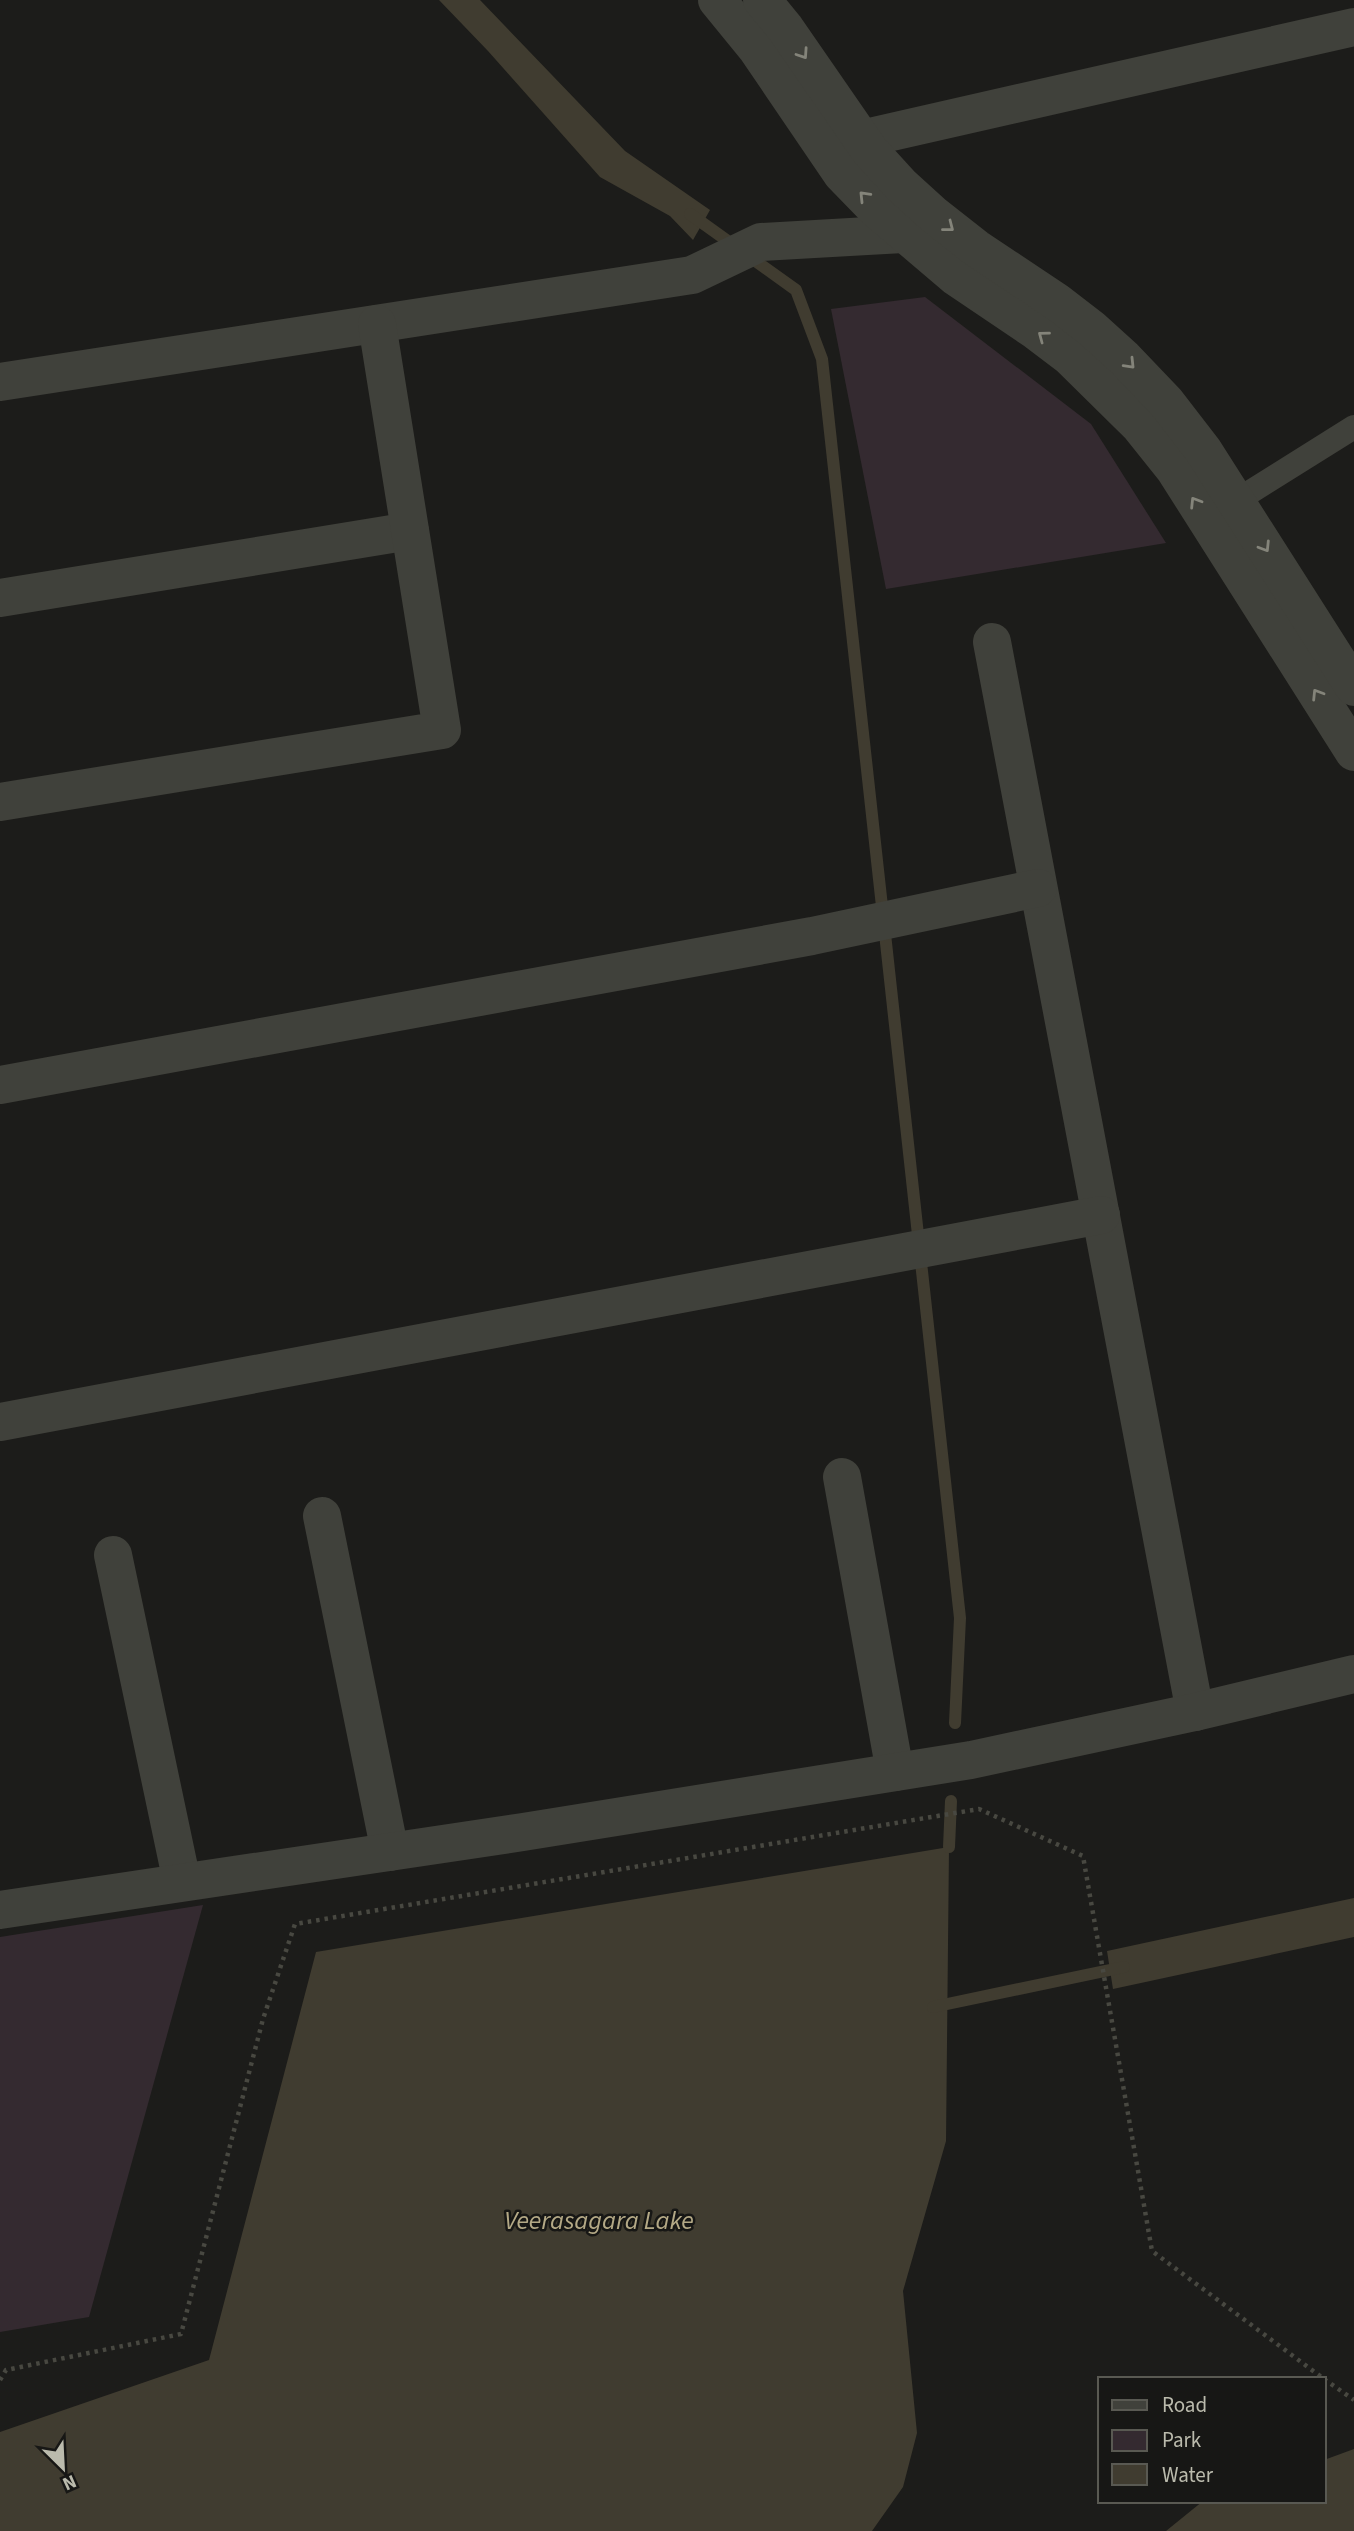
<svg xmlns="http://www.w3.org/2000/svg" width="1354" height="2531" font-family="'Source Sans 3',sans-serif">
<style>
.green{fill:#342a30}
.water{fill:#403c30}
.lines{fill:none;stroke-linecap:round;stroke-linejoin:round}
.stream{stroke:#403c30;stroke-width:12}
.path{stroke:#484841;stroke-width:4.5;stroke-dasharray:3.5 5;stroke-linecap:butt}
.service{stroke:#40413b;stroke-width:24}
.minor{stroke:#40413b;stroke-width:38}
.tertiary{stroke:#40413b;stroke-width:38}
.oneway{stroke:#84847a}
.labels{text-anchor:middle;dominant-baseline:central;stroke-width:5;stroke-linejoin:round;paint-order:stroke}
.water-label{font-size:26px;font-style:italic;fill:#b4a986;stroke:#171715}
</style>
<rect width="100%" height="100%" fill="#1c1c1a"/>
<!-- green -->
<g class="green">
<path d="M925,297l166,127 75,119 -280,46 -55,-280z"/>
<path d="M203,1905l-114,412 -89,15v-395z"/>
</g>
<!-- water -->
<g class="water">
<path d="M439,0h41l145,151 85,59 -17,30 -23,-24 -70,-39 -112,-126z"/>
<path d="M949,1847l-3,294 -43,150 14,142 -14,54 -31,44h-872v-99l209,-72 107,-408z"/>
<path d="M1354,1898v39l-241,52 -6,-38z"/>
<path d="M1354,2449v82h-188l37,-30h121v-41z"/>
</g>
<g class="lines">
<!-- stream -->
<g class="stream">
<path d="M690,214l106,76 26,69 138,1259 -5,105"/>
<path d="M949,1847l2,-46"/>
<path d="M933,2007l191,-40"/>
</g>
<!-- path -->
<g class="path">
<path d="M1324,2379l30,21"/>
<path d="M0,2380l6,-10 175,-36 82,-315 32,-95 684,-115 104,47 69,395 172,128"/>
</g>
<!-- service -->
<path class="service" d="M1236,501l118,-74"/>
<!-- minor -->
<g class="minor">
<path d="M861,139l493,-112"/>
<path d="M0,382l692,-107 69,-33 142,-8"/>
<path d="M0,598l410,-67"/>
<path d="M992,642l203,1070"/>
<path d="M0,802l442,-72 -65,-406"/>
<path d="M0,1085l812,-149 226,-48"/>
<path d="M0,1422l1101,-207"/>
<path d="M842,1477l53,295"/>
<path d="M322,1516l68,336"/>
<path d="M113,1555l69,327"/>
</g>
<!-- tertiary -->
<g class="tertiary">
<path d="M717,0l40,49 85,125 34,35 80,68 80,54 33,25 70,69 36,45 179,282"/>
<path d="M762,0l23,28 85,123 31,34 33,30 42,33 81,54 35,27 32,29 42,44 37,48 151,237"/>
<path d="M0,1910l523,-78 448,-72 224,-48 159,-38"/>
</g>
</g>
<!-- one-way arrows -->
<defs><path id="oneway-chevron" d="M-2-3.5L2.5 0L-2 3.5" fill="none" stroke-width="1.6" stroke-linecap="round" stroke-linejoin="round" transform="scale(1.75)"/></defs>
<g class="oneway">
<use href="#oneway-chevron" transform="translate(803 54) rotate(56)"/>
<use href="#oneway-chevron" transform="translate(864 196) rotate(-134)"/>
<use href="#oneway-chevron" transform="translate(949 227) rotate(38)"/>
<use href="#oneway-chevron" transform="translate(1043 336) rotate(-143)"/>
<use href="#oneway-chevron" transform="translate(1130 364) rotate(46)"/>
<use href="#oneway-chevron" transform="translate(1195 502) rotate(-122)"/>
<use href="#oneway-chevron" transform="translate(1265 547) rotate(58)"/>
<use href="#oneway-chevron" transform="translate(1317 694) rotate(-122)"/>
</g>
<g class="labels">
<!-- water labels -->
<g class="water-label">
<text x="599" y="2220">Veerasagara Lake</text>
</g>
</g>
<!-- legend -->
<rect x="1098" y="2377" width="228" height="126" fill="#171715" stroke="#595952" stroke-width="2"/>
<rect x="1112" y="2400" width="35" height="10" fill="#40413b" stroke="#595952" stroke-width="2"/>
<text x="1162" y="2412" font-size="21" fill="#bbbbad">Road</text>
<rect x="1112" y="2430" width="35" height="21" fill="#342a30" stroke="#595952" stroke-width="2"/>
<text x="1162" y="2447" font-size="21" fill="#bbbbad">Park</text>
<rect x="1112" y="2464" width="35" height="21" fill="#403c30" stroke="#595952" stroke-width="2"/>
<text x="1162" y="2482" font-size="21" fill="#bbbbad">Water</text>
<!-- north arrow -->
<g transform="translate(63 2468) rotate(156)" stroke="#171715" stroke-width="5" paint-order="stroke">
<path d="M0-5L12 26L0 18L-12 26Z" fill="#bbbbad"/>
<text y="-10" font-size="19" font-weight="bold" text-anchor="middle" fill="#bbbbad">N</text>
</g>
</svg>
